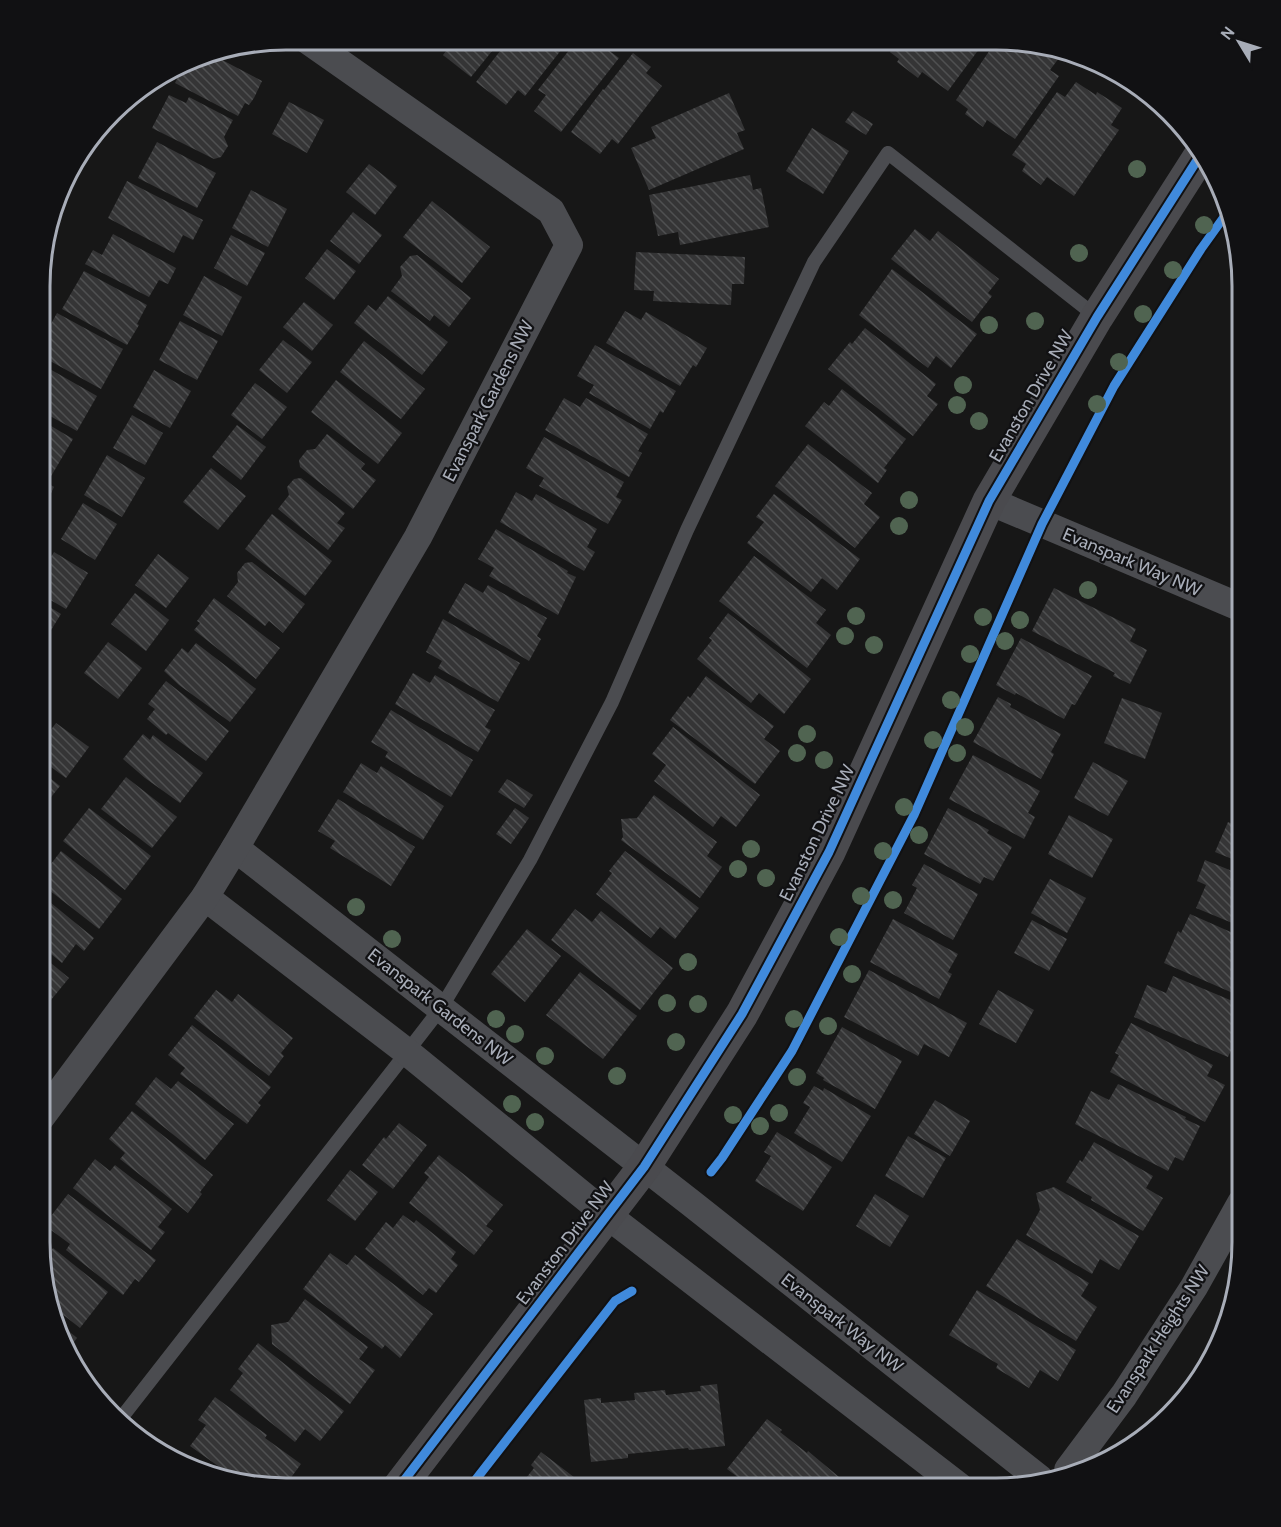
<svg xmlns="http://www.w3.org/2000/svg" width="1281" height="1527" font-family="Cabin,sans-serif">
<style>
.building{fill:url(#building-back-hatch)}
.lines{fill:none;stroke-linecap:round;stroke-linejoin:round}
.lane{stroke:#4b4c50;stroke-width:14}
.street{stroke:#4b4c50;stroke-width:28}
.secondary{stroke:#4a4a4e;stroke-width:33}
.cycleway-casing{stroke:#111113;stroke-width:13}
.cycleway{stroke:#408adc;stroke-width:9}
.tree{fill:#506451}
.labels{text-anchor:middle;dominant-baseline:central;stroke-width:4.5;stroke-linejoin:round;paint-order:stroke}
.street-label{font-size:18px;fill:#a8adb8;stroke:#111113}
.rim{fill:none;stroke:#a8adb8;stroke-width:3}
</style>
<defs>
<pattern id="building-back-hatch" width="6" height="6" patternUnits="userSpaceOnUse" patternTransform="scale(1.5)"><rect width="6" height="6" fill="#353536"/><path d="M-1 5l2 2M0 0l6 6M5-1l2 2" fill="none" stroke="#4f5051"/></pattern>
</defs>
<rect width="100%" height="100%" fill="#171717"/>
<!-- building -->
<g class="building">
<path d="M455,39l46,1 -30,37 -28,-22z"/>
<path d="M513,40h56l-44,56 -7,-6 -12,15 -30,-23 28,-36 3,2z"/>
<path d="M577,40h10l9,7 3,-4 20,15 -58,74 -27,-21 12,-16 -8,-5z"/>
<path d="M898,41h87l-37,50 -26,-19 -4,6 -21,-16 2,-3 -9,-7z"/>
<path d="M996,41h7l4,3 2,-3h19l34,13 -12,16 9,6 -44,63 -28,-19 -4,7 -18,-13 3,-5 -12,-9z"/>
<path d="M207,52l55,29 -8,17 -5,7 -4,-2 -7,13 -63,-33 9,-18z"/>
<path d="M633,53l18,14 -5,6 16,13 -44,58 -6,-5 -12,15 -29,-22 32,-43 1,1z"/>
<path d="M1076,82l20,13 1,-3 25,16 -11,17 8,5 -45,66 -27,-19 -6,8 -19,-14 4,-7 -14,-9 45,-63 8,5z"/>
<path d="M729,93l16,37 -8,3 7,16 -95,41 -18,-42 25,-10 -5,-11z"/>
<path d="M169,95l17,8 3,-6 44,23 -9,17 4,9 -7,11 -7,2 -62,-31z"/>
<path d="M289,102l35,18 -17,33 -35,-19z"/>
<path d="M853,111l20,13 -7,11 -21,-13z"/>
<path d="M812,128l37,23 -26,43 -37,-23z"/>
<path d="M157,142l59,31 -19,35 -59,-30z"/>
<path d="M369,164l28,22 -22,29 -29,-23z"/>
<path d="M750,175l3,15 8,-2 8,39 -89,18 -2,-13 -20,4 -9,-41z"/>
<path d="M127,181l76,39 -10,20 -10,-5 -9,18 -66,-35z"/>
<path d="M251,190l36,19 -19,38 -36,-19z"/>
<path d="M432,201l58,46 -28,36 -59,-46z"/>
<path d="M353,212l29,23 -23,29 -29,-23z"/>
<path d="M915,229l15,12 8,-10 61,48 -11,14 4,3 -20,26 -81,-63z"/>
<path d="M113,234l63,34 -8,16 -9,-4 -10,17 -64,-33 8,-14 9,5z"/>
<path d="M231,235l34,18 -18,33 -33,-18z"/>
<path d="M327,249l29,22 -22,29 -29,-22z"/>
<path d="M636,252l109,5 -1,27h-12l-1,21 -78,-4 1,-10 -20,-1z"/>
<path d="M417,255l54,43 -22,29 -15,-12 -4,6 -39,-30 11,-15 -2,-9 10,-11z"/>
<path d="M892,269l85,65 -26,34 -15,-12 -8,12 -69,-53z"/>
<path d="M84,271l63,34 -10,19 2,1 -12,20 -65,-36z"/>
<path d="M204,276l38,21 -20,39 -39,-21z"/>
<path d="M388,296l60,46 -26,33 -68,-52 14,-18 8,6z"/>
<path d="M304,302l29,23 -21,26 -29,-24z"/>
<path d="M625,311l16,9 5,-8 61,36 -11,19 -3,-2 -13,21 -74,-43z"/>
<path d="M57,313l66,36 -22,40 -60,-33v-14z"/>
<path d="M180,321l38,20 -21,39 -38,-20z"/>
<path d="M865,328l71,56 -9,12 11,8 -25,32 -85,-67 22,-27 2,2z"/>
<path d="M283,340l29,22 -25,31 -28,-23z"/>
<path d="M364,341l61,48 -24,30 -61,-47z"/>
<path d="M595,345l81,46 -13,22 -3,-2 -10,18 -61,-36 5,-8 -17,-9z"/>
<path d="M41,364l56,32 -20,35 -36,-20z"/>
<path d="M154,370l37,21 -21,37 -37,-21z"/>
<path d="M336,380l66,53 -24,31 -67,-52z"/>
<path d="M255,383l32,24 -25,32 -31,-24z"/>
<path d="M842,389l64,50 -22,29 3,2 -9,13 -73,-57 19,-24 5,4z"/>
<path d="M564,398l16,9 6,-9 62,36 -10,17 4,2 -13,24 -84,-47z"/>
<path d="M132,415l31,18 -18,32 -32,-17z"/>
<path d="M41,420l32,19 -23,39 -9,-5z"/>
<path d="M237,425l29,22 -25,33 -29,-23z"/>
<path d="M327,434l38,30 -4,5 15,11 -23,29 -53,-42 -1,-7 8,-10 8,-1z"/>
<path d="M544,437l80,45 -8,15 6,3 -14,24 -69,-38 5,-8 -18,-10z"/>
<path d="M808,444l64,49 -8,11 16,13 -25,31 -80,-62z"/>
<path d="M107,455l38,23 -23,39 -38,-22z"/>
<path d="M211,468l35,28 -28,34 -35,-28z"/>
<path d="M301,478l44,35 -8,10 8,5 -17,22 -50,-41 11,-14 -2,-8 7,-8z"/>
<path d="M41,479l13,8 -13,27z"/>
<path d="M516,492l16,9 4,-7 61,35 -10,18 8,5 -11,19 -84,-49z"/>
<path d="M774,494l86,65 -23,31 -15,-12 -11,14 -64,-49 17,-21 -8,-5z"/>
<path d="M83,503l34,21 -22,36 -34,-21z"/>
<path d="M272,514l60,47 -27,35 -60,-47z"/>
<path d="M496,529l72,42 -1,2 9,4 -18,38 -69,-39 5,-8 -16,-9z"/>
<path d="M54,552l34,21 -22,36 -26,-15v-20z"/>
<path d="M158,554l31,24 -23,30 -31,-23z"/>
<path d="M754,556l72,54 -10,13 15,12 -24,33 -88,-67z"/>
<path d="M252,562l53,42 -22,29 -14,-12 -4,5 -38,-30 11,-14 -1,-9 8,-10z"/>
<path d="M465,583l18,10 5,-8 59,33 -10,18 4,3 -12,22 -81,-48z"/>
<path d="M1054,588l82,41 -6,12 17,9 -17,34 -17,-8 2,-3 -83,-42z"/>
<path d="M135,593l34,27 -23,31 -35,-27z"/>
<path d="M214,598l66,50 -24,31 -62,-49 6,-7 -3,-2z"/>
<path d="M40,601l21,13 -21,34z"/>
<path d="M728,613l83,66 -27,35 -25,-21 -8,10 -54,-44 15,-19 -3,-2z"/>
<path d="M443,619l77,44 -22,39 -60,-34 4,-7 -16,-9z"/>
<path d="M1021,638l71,38 -17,29 -3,-1 -8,15 -48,-26 -1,2 -19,-10z"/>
<path d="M108,642l34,26 -24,31 -34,-26z"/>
<path d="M196,643l60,46 -26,33 -51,-37 -15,-14 18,-23 6,5z"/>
<path d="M413,673l17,10 5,-8 60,35 -10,17 6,3 -13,22 -83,-48z"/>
<path d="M706,676l68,50 -10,13 16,12 -25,33 -85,-64 18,-24 2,2z"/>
<path d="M166,681l63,50 -23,30 -38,-28 -2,2 -19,-16 8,-10 -7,-5z"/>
<path d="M998,697l13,7 -1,3 51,27 -10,18 3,2 -13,25 -68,-37z"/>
<path d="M1122,698l40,15 -17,46 -41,-16z"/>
<path d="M391,710l82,50 -22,37 -66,-40 3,-5 -17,-10z"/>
<path d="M56,723l33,24 -23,31 -26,-19v-15z"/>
<path d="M673,727l87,68 -24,32 -15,-11 -8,11 -59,-46 12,-16 -14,-11z"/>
<path d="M143,734l7,6 3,-5 50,38 -23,30 -35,-25 -22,-19z"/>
<path d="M973,755l67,36 -12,22 7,4 -11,22 -75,-40z"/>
<path d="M1093,762l35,19 -20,35 -34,-18z"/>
<path d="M361,763l16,10 4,-7 63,40 -21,34 -80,-48z"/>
<path d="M40,770l20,16 -20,25z"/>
<path d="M126,777l51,40 -25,31 -51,-39z"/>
<path d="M507,779l26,16 -9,13 -26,-16z"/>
<path d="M1242,781v15l-5,-2z"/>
<path d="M654,795l63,47 -10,14 15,11 -22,31 -79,-58 2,-3 -2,-18 16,-1z"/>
<path d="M338,799l77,48 -24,39 -61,-38 5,-7 -17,-10z"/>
<path d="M89,808l62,48 -26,34 -62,-49z"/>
<path d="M515,808l14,10 -18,26 -15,-10z"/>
<path d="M948,808l41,22 -2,3 25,14 -19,34 -9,-4 -4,7 -56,-30z"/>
<path d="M1242,811v52l-27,-11 13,-30 8,3z"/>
<path d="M1069,815l44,24 -21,39 -44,-24z"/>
<path d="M61,851l61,48 -23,30 -59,-46v-5z"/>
<path d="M625,851l74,57 -24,31 -15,-12 -9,11 -55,-44 16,-21 -3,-2z"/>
<path d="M1205,860l37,15v52l-46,-19 10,-23 -9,-4z"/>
<path d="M924,864l54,30 -25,46 -49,-27 13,-25 -5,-3z"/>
<path d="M1050,879l36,19 -19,35 -36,-20z"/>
<path d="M40,894l54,44 -10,13 -8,-7 -14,19 -22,-18z"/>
<path d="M575,909l17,13 9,-11 72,57 -33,42 -89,-70z"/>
<path d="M1190,914l52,23v60l-78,-34 14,-32 3,2z"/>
<path d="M893,919l65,35 -10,18 4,2 -13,25 -69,-37z"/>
<path d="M1032,920l35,19 -18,32 -35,-18z"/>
<path d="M527,929l34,27 -36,46 -34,-28z"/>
<path d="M40,954l29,24 -27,33 -2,-2z"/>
<path d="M869,970l98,53 -18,34 -25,-13 -6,12 -74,-39z"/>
<path d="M580,972l57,44 -34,43 -57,-44z"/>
<path d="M1173,976l69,29v40l-7,-3 -7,15 -94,-40 13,-32 19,8z"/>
<path d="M216,990l16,12 6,-8 55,44 -12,15 3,3 -15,20 -75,-58z"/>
<path d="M998,990l36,20 -18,33 -37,-19z"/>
<path d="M1131,1023l82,42 -6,11 18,9 -20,37 -95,-50 9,-17 -4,-2z"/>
<path d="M192,1025l79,62 -13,16 3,2 -14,19 -67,-50 5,-6 -17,-13z"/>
<path d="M842,1027l60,34 -27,48 -52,-29 1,-2 -8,-5z"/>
<path d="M156,1077l15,12 7,-8 56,43 -29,36 -70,-56z"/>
<path d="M1118,1084l68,33 -1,2 15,7 -17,35 -8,-4 -7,14 -93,-47 16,-33 18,9z"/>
<path d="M814,1086l9,5 1,-3 47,28 -29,46 -48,-29 16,-26 -7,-4z"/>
<path d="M935,1100l35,21 -20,35 -36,-22z"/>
<path d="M132,1111l81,64 -13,17 2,2 -14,19 -68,-54 5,-6 -16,-14z"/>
<path d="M399,1123l28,22 -34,44 -31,-24 22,-28 2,2z"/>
<path d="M777,1132l55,35 -29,44 -48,-30 16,-25 -7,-4z"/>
<path d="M908,1136l38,22 -23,40 -38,-22z"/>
<path d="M1094,1142l59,34 -7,12 17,10 -20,33 -52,-31 1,-3 -26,-15 14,-22 2,2z"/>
<path d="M439,1155l64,50 -17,21 7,5 -19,24 -65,-52 20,-26 -5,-4z"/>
<path d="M95,1159l15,12 5,-6 57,44 -14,18 7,5 -14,18 -78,-62z"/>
<path d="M350,1170l28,22 -23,29 -28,-21z"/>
<path d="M1054,1187l85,49 -20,34 -19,-11 -8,15 -66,-39 14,-25 -4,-17z"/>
<path d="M68,1194l88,66 -17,22 -4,-3 -12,16 -57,-45 4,-6 -26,-19z"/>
<path d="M875,1194l34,22 -19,31 -34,-21z"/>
<path d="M403,1215l11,8 2,-3 40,32 -5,7 7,6 -22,28 -7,-5 -6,7 -58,-46 21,-27 7,6z"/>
<path d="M1017,1239l72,44 -8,13 16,11 -21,34 -90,-55z"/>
<path d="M53,1248l55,44 -28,36 -33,-26 -7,-51 7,5z"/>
<path d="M330,1253l17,12 8,-10 78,59 -33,44 -15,-13 -3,4 -79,-60z"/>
<path d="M977,1290l99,60 -18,31 -18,-11 -11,18 -33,-20 2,-4 -49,-29z"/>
<path d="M305,1299l63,48 -9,12 16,11 -25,34 -78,-60 -1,-19 17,-3z"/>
<path d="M53,1318l24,20 -10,13z"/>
<path d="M258,1343l86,68 -24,30 -15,-12 -10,13 -65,-52 13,-17 -5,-4z"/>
<path d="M717,1384l8,62 -36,4 -1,-2 -60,6v4l-37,4 -7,-62 17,-2v5l34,-3 -1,-7 31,-3 1,5 35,-4 -1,-5z"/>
<path d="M215,1397l52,38 -2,3 36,26 -17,23h-11l-9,-6 -4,5 -21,-5 -49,-35 16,-21 -8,-5z"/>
<path d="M767,1419l15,11 -2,2 27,21 1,-2 43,36h-100l-24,-18z"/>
<path d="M541,1452l46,35h-68l15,-19 -3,-3z"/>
<path d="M180,1453l31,23h-1l-35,-17z"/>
</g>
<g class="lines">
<!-- lane -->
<path class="lane" d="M122,1417l285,-365 34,-44 89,-148 82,-158 75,-172 127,-268 74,-109 209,164"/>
<!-- street -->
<g class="street">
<path d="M989,501l253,107"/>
<path d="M235,848l456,355 349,276"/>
<path d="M205,897l202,155 200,163 353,272"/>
<path d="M39,1120l166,-223 30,-49 183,-311 151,-292 -18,-34 -245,-172"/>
<path d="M1068,1470l56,-75 70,-108 47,-84"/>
</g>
<!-- secondary -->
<path class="secondary" d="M399,1487l245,-320 98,-153 87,-162 160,-351 108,-184 104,-163"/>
<!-- cycleway casing -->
<g class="cycleway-casing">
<g id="cycleway">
<path d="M711,1172l11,-14 70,-107 122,-236 128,-291 72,-138 87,-137 28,-39"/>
<path d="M399,1487l245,-320 98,-153 87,-162 160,-351 108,-184 104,-163"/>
<path d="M470,1487l145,-186 17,-10"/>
</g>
</g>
<!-- cycleway -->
<use href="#cycleway" class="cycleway"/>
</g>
<!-- trees -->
<g class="tree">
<circle cx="1137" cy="169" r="9"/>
<circle cx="1204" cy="225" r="9"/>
<circle cx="1079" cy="253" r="9"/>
<circle cx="1173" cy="270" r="9"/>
<circle cx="1143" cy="314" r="9"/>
<circle cx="1035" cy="321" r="9"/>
<circle cx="989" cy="325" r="9"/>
<circle cx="1119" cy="362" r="9"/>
<circle cx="963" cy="385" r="9"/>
<circle cx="1097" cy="404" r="9"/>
<circle cx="957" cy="405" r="9"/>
<circle cx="979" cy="421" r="9"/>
<circle cx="909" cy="500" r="9"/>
<circle cx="899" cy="526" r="9"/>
<circle cx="1088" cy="590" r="9"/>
<circle cx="856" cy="616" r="9"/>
<circle cx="983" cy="617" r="9"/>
<circle cx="1020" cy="620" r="9"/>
<circle cx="845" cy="636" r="9"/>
<circle cx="1005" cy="641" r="9"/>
<circle cx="874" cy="645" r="9"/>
<circle cx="970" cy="654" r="9"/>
<circle cx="951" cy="700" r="9"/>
<circle cx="965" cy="727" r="9"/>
<circle cx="807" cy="734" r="9"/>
<circle cx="933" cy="740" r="9"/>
<circle cx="797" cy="753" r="9"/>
<circle cx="957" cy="753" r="9"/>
<circle cx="824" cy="760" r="9"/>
<circle cx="904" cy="807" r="9"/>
<circle cx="919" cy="835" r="9"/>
<circle cx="751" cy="849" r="9"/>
<circle cx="883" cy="851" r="9"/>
<circle cx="738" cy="869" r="9"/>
<circle cx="766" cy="878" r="9"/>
<circle cx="861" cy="896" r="9"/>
<circle cx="893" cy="900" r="9"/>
<circle cx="356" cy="907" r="9"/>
<circle cx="839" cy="937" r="9"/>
<circle cx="392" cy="939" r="9"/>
<circle cx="688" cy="962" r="9"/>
<circle cx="852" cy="974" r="9"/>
<circle cx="667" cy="1003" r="9"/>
<circle cx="698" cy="1004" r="9"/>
<circle cx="496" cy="1019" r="9"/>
<circle cx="794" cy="1019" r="9"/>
<circle cx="828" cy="1026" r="9"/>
<circle cx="515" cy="1034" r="9"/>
<circle cx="676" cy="1042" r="9"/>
<circle cx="545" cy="1056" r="9"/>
<circle cx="617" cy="1076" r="9"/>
<circle cx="797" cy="1077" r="9"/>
<circle cx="512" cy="1104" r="9"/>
<circle cx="779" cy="1113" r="9"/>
<circle cx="733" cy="1115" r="9"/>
<circle cx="535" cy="1122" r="9"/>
<circle cx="760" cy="1126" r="9"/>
</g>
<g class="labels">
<!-- street labels -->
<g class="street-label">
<text transform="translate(1031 396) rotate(-60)">Evanston Drive NW</text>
<text transform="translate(488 401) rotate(-63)">Evanspark Gardens NW</text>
<text transform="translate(1132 562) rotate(23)">Evanspark Way NW</text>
<text transform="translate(817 833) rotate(-64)">Evanston Drive NW</text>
<text transform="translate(440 1007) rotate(38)">Evanspark Gardens NW</text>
<text transform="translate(565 1243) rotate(-53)">Evanston Drive NW</text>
<text transform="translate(842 1323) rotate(38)">Evanspark Way NW</text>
<text transform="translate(1158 1339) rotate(-57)">Evanspark Heights NW</text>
</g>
</g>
<!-- crop -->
<path d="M0 0H1281V1527H0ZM286 50H996A236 236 0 0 1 1232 286V1242A236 236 0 0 1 996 1478H286A236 236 0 0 1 50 1242V286A236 236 0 0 1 286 50Z" fill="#111113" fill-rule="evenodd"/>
<path class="rim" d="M286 50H996A236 236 0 0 1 1232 286V1242A236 236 0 0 1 996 1478H286A236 236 0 0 1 50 1242V286A236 236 0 0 1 286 50Z"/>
<!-- north arrow -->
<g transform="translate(1239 42) rotate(308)" stroke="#111113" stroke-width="4.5" paint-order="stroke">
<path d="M0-4.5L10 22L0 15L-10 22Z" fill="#a8adb8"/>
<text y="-9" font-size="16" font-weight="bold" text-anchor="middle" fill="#a8adb8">N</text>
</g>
</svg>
